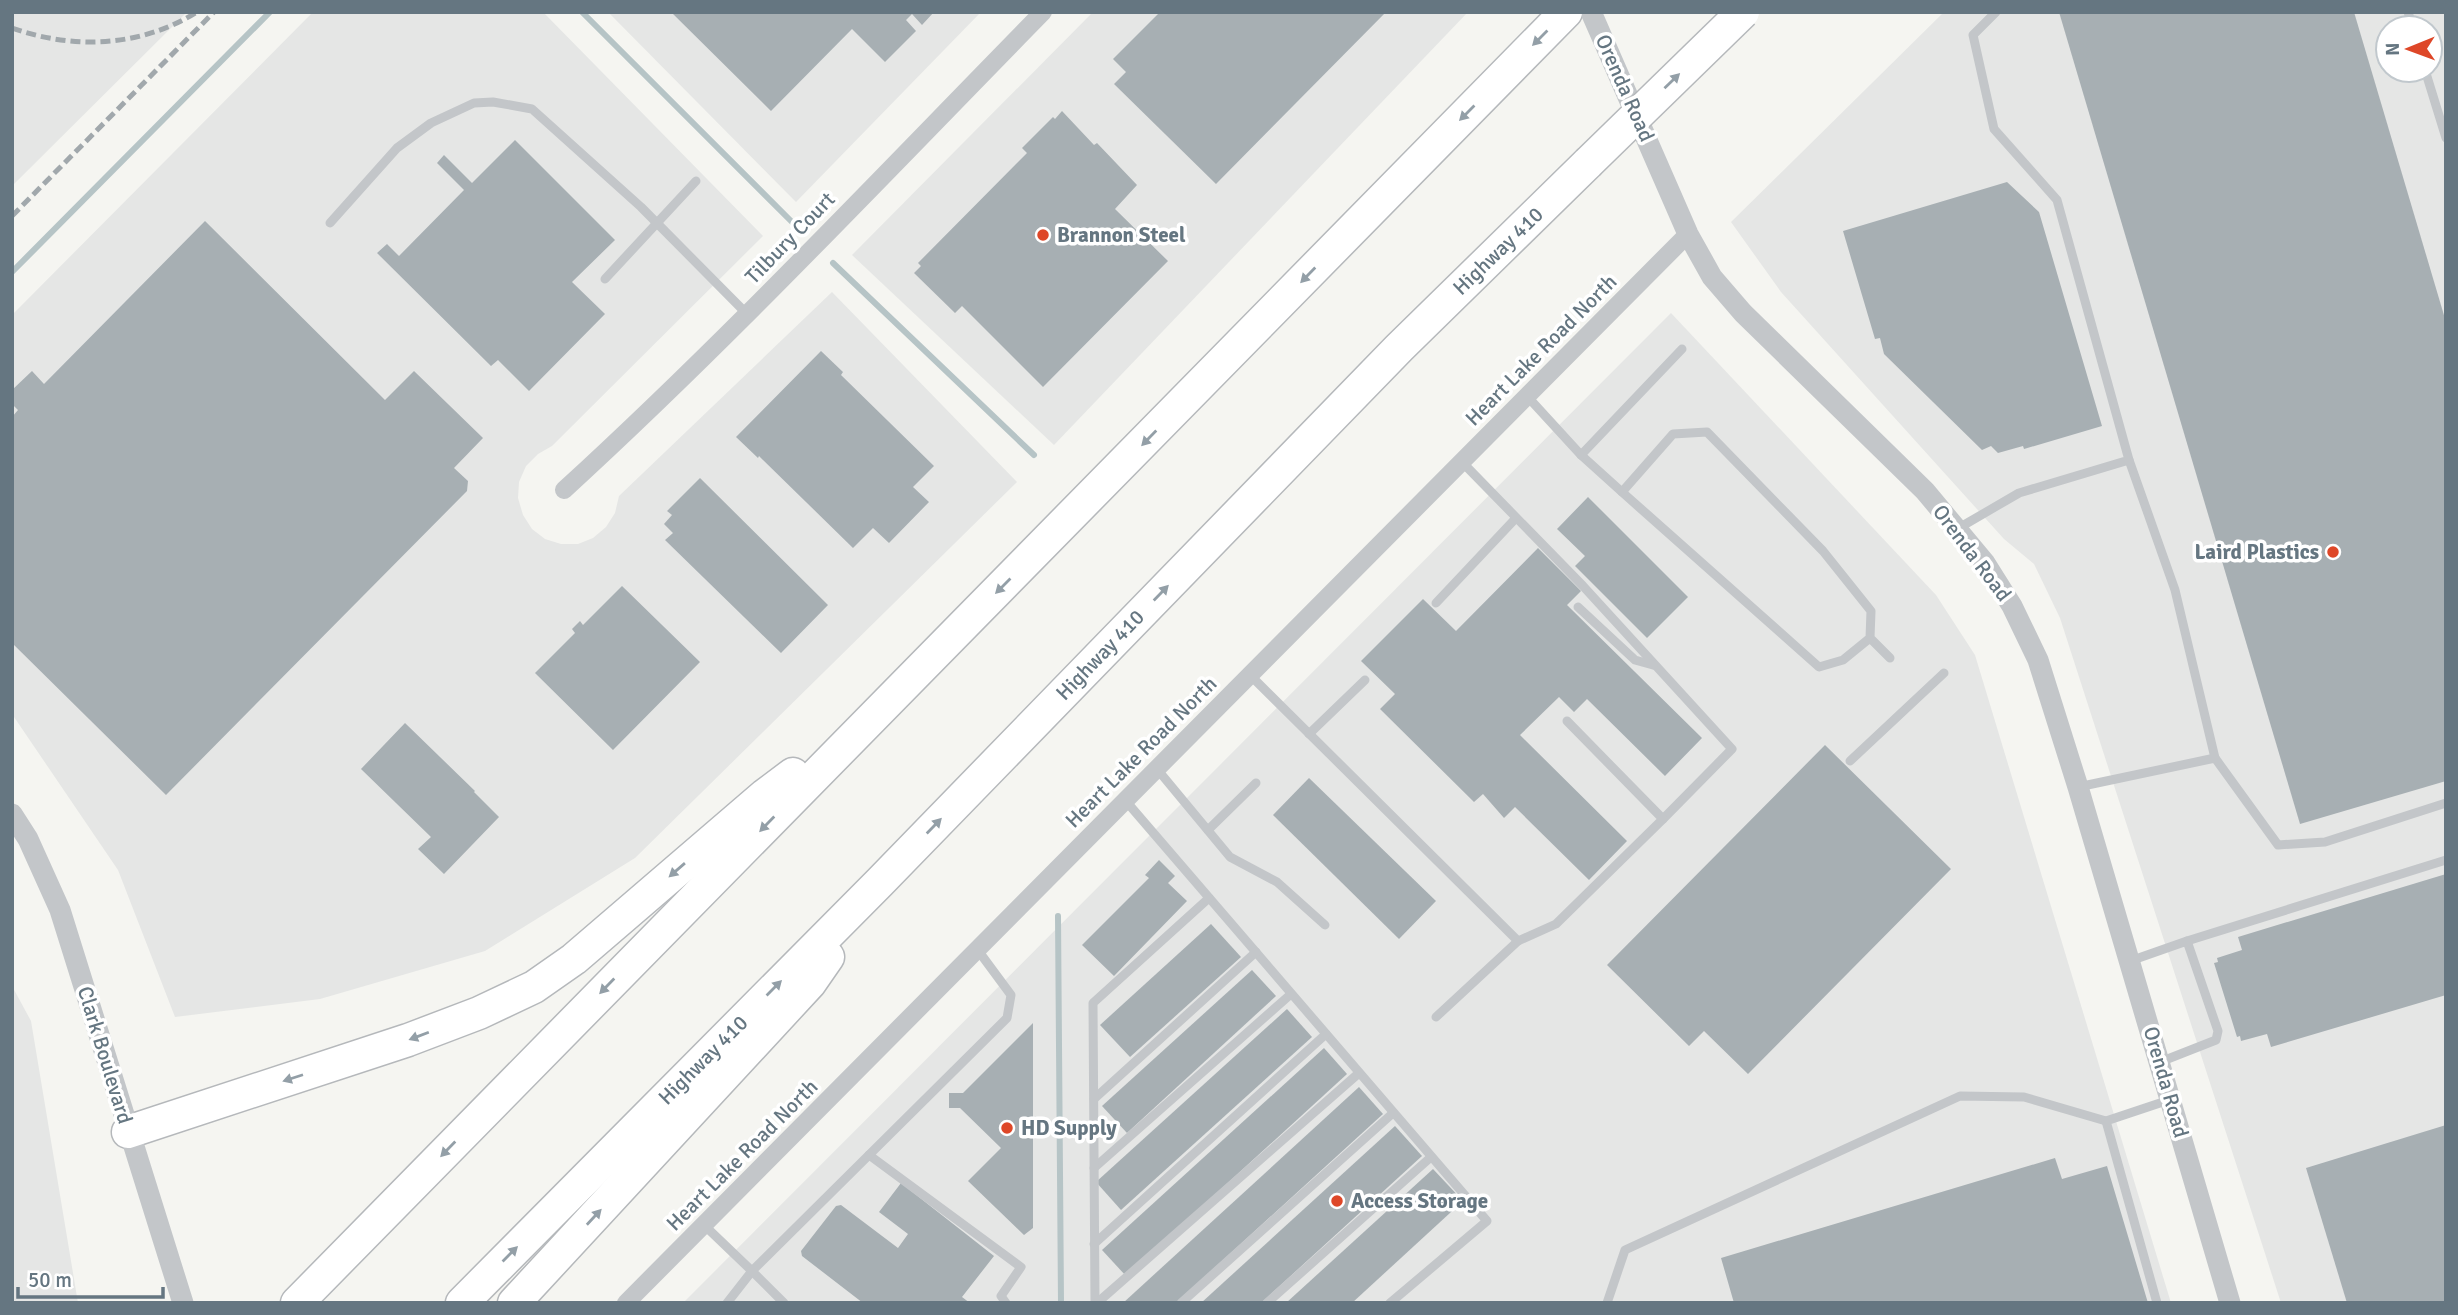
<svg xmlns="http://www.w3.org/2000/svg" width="2458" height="1315" font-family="Signika,sans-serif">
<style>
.built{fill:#e5e6e5;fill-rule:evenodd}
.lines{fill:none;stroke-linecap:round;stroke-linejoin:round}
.stream{stroke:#b6c4c6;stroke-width:6}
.building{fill:#a7afb3}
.motorway-casing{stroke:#b5b8bb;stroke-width:35}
.service{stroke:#c3c6c9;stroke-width:9}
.minor{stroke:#c3c6c9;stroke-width:18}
.tertiary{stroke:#c3c6c9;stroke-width:21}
.motorway{stroke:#fff;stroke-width:32}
.rail{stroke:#a1a8ac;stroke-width:5;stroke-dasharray:10 5;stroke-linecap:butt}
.motorway-bridge-casing{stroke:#b5b8bb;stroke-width:35;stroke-linecap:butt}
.motorway-bridge{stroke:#fff;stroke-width:32}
.oneway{fill:#939fa7}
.poi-dot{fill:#de4728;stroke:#fff;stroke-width:2.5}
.labels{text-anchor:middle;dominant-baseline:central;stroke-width:7;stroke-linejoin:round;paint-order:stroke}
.street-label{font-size:21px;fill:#657681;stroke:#fff}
.poi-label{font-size:21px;font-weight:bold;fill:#657681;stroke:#fff;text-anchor:start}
</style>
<rect width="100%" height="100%" fill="#f5f5f1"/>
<!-- built -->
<g class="built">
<path d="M12,12h175l-175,174z"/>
<path d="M313,12h230l220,224 -211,210 -14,8 -12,12 -7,16 -1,16 5,17 9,14 13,10 16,5h17l15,-6 13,-11 9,-14 4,-17 213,-204 185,190 -382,376 -150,93 -165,48 -145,18 -57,-147 -106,-156v-399z"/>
<path d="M608,12h373l-185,190z"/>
<path d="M1093,12h375l-414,433 -202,-190z"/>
<path d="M1944,12h502v1291h-165l-221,-685 -26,-54 -30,-25 -223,-247 -50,-70zM2388,28h42v42h-42z"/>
<path d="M1671,313l265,282 39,60 196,648h-1488z"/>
<path d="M12,986l19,35 47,282h-66z"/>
</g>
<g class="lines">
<!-- stream -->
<g class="stream">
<path d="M582,12l213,213"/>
<path d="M833,263l201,192"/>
<path d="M12,272l258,-260"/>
<path d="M1058,916l3,387"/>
</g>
</g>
<!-- building -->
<g class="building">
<path d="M671,12h263l-12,13 -10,-11 -6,6 10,11 -31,31 -33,-33 -81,82z"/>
<path d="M1160,12h226l-170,172 -102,-100 12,-12 -13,-13z"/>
<path d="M2059,12h295l92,310v459l-146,43z"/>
<path d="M1062,111l32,34 3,-2 40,42 -22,24 53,52 -125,126 -81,-81 -7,7 -41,-40 7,-7 -3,-3 109,-110 -5,-5 31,-31 2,2z"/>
<path d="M515,140l100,100 -43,42 33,32 -76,77 -31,-31 -7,6 -114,-113 10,-9 12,12 65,-66 -27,-27 7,-8 28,28z"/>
<path d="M2007,182l32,30 63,214 -78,23 -1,-3 -25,7 -7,-7 -9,4 -98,-96 -4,-16 -5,1 -32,-108z"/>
<path d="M205,221l180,179 29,-29 69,67 -29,30 14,13 -1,10 -301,304 -154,-152v-226l6,-7 -6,-6v-14l20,-19 12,13z"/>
<path d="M821,351l22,21 -2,3 93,91 -21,21 16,15 -40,41 -16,-15 -20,20 -94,-92 -1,2 -22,-21z"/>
<path d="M700,478l128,127 -47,48 -116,-113 8,-7 -9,-9 8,-9 -5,-4z"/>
<path d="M1588,497l100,100 -41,41 -72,-72 10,-10 -28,-27z"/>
<path d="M1538,548l43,43 -14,14 135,133 -37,38 -78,-77 -13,13 -15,-15 -39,38 107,106 -38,39 -74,-73 -11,11 -21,-24 -9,8 -94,-93 15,-15 -34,-33 62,-62 33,32z"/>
<path d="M622,586l78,76 -87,88 -78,-77 40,-40 -3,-4 8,-8 3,4z"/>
<path d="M405,723l70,68 -1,1 25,25 -55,57 -26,-25 13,-12 -70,-68z"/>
<path d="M1825,745l126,124 -203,205 -44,-43 -15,15 -82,-81z"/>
<path d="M1309,778l127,123 -37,38 -126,-124z"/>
<path d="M1159,860l16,16 -7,7 19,18 -73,75 -32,-31 67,-67 -4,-3z"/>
<path d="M2446,874v121l-175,52 -4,-13 -26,7 -1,-5 -3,1 -23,-74 4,-1 -1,-4 25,-8 -4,-13z"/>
<path d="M1211,924l30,33 -111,100 -30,-32z"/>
<path d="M1252,970l24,26 -149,137 -25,-27z"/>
<path d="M1287,1009l25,28 -191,173 -25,-28z"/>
<path d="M1033,1023v205l-9,7 -56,-54 33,-33 -41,-40h-11v-15h14z"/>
<path d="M1324,1048l23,26 -221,202 -24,-26z"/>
<path d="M1359,1087l24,27 -207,189h-53z"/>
<path d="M2446,1125v178h-99l-41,-135z"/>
<path d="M1395,1126l27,30 -161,147h-60z"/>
<path d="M2055,1158l7,21 45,-13 41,137h-414l-13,-45z"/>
<path d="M1433,1169l30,32 -111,102h-66z"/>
<path d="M901,1183l93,73 -32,41 8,6h-107l-61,-47 -1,-5 35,-45 5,-1 57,43 10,-14 -29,-22z"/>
</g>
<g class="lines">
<!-- motorway casing -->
<g class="motorway-casing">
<g id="motorway">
<path d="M128,1132l280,-92 71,-27 55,-26 40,-28 191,-164 28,-21"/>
<path d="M297,1303l1269,-1291"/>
<path d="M462,1303l418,-421 519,-534 189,-185"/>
<path d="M514,1303l296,-320 18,-26"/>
</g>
</g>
<!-- service -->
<g class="service">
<path d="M2408,12l5,16"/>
<path d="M2425,70l21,68"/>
<path d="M330,223l67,-75 34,-25 43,-20 19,-1 39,7 109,98 106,107"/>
<path d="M605,279l91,-98"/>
<path d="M1527,396l54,59 41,37"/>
<path d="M1581,455l101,-106"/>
<path d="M2129,460l46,130 40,168"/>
<path d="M1462,462l121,124 149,163 -69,70"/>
<path d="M1957,529l62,-36 110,-33 -72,-260 -63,-71 -21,-94 23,-23"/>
<path d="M1436,603l80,-85"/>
<path d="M1578,607l57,53 18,5"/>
<path d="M1870,638l-27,22 -24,7 -197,-175 51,-58 34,-2 116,119 48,60 -1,27 20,20"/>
<path d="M1250,675l268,266 -82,76"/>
<path d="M1309,734l56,-54"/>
<path d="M1850,761l94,-88"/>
<path d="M1157,769l73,88 47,25 48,43"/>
<path d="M2078,787l137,-29 63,87 47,-3 121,-39"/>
<path d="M1125,800l362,421 -97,82"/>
<path d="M1208,830l48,-47"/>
<path d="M1518,941l38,-17 107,-105 -96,-98"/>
<path d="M2187,941l259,-81"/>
<path d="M2130,961l57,-20 31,90 -2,9 -56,22"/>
<path d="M1094,1099l162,-147"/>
<path d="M869,1155l152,112 -20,29 5,7"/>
<path d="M1094,1168l197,-174"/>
<path d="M704,1225l48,46 -25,32"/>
<path d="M1094,1244l232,-210"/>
<path d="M784,1303l-32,-32 255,-253 4,-23 -34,-46"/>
<path d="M1095,1303l-2,-300 116,-105"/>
<path d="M1097,1303l262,-230"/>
<path d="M1181,1303l212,-190"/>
<path d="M1267,1303l164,-146"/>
<path d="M1607,1303l18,-53 335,-154 64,1 82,24"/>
<path d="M2157,1303l-51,-182 63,-21"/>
</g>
<!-- minor -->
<g class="minor">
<path d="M564,490c166,-152 321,-317 479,-478"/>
<path d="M626,1303l1062,-1069"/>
</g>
<!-- tertiary -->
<g class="tertiary">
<path d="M1591,12l97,222 24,43 31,36 182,178 60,72 27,43 26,54 40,127 152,516"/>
<path d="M12,814l16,25 32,71 123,393"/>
</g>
<!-- motorway -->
<use href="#motorway" class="motorway"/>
<!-- rail -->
<g class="rail">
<path d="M12,28c62,22 129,19 185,-16"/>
<path d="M12,216l202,-204"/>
</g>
<!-- motorway-bridge casing -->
<g class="motorway-bridge-casing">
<path id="motorway-bridge" d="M1588,163l155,-151"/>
</g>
<!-- motorway-bridge -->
<use href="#motorway-bridge" class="motorway-bridge"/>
</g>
<!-- one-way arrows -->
<defs><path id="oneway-solid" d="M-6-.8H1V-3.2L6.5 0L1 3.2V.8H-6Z" transform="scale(1.75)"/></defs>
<g class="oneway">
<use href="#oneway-solid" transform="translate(1540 38) rotate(135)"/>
<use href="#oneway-solid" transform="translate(1672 81) rotate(-44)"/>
<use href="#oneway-solid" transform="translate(1467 113) rotate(135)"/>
<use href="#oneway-solid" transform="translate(1308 275) rotate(134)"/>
<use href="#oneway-solid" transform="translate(1149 438) rotate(134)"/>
<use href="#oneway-solid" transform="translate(1003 586) rotate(135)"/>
<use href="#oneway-solid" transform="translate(1161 593) rotate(-46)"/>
<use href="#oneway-solid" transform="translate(767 824) rotate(134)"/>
<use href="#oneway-solid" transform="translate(934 826) rotate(-46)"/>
<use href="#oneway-solid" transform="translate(677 870) rotate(139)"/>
<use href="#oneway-solid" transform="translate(607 986) rotate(134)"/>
<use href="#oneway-solid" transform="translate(774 988) rotate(-45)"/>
<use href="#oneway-solid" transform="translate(419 1036) rotate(159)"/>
<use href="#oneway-solid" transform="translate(293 1078) rotate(162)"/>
<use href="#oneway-solid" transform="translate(448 1149) rotate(134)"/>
<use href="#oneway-solid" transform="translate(594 1217) rotate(-47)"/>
<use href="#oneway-solid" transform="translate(510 1254) rotate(-45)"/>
</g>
<!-- markers -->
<g class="poi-dot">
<circle cx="1043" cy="235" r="7"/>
<circle cx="2333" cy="552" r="7"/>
<circle cx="1007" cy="1128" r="7"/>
<circle cx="1337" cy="1201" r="7"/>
</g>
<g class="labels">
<!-- street labels -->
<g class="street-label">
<text transform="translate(1625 88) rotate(66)">Orenda Road</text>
<text transform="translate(790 238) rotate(-46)">Tilbury Court</text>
<text transform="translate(1498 251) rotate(-44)">Highway 410</text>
<text transform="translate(1541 350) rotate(-45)">Heart Lake Road North</text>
<text transform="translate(1972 553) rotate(53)">Orenda Road</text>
<text transform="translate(1100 655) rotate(-46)">Highway 410</text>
<text transform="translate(1141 752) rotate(-45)">Heart Lake Road North</text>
<text transform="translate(105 1055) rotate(73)">Clark Boulevard</text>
<text transform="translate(703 1060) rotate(-45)">Highway 410</text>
<text transform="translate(2166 1082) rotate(74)">Orenda Road</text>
<text transform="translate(742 1155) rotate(-45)">Heart Lake Road North</text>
</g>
<!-- poi labels -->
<g class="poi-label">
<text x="1057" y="235">Brannon Steel</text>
<text x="2319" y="552" text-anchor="end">Laird Plastics</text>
<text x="1021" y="1128">HD Supply</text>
<text x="1351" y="1201">Access Storage</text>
</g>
</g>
<!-- border -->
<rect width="2458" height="1315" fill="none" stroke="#657681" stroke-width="28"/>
<!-- north arrow -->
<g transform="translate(2409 49) rotate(269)"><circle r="33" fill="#ffffff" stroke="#c1c8cd" stroke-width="2"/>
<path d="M0-5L12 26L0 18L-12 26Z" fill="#de4728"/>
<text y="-10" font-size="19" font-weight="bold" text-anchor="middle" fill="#657681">N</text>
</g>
<!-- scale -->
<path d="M18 1287v10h145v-10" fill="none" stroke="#657681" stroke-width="3.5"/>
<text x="28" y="1287" font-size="21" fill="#657681" stroke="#ffffff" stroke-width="5" paint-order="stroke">50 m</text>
</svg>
